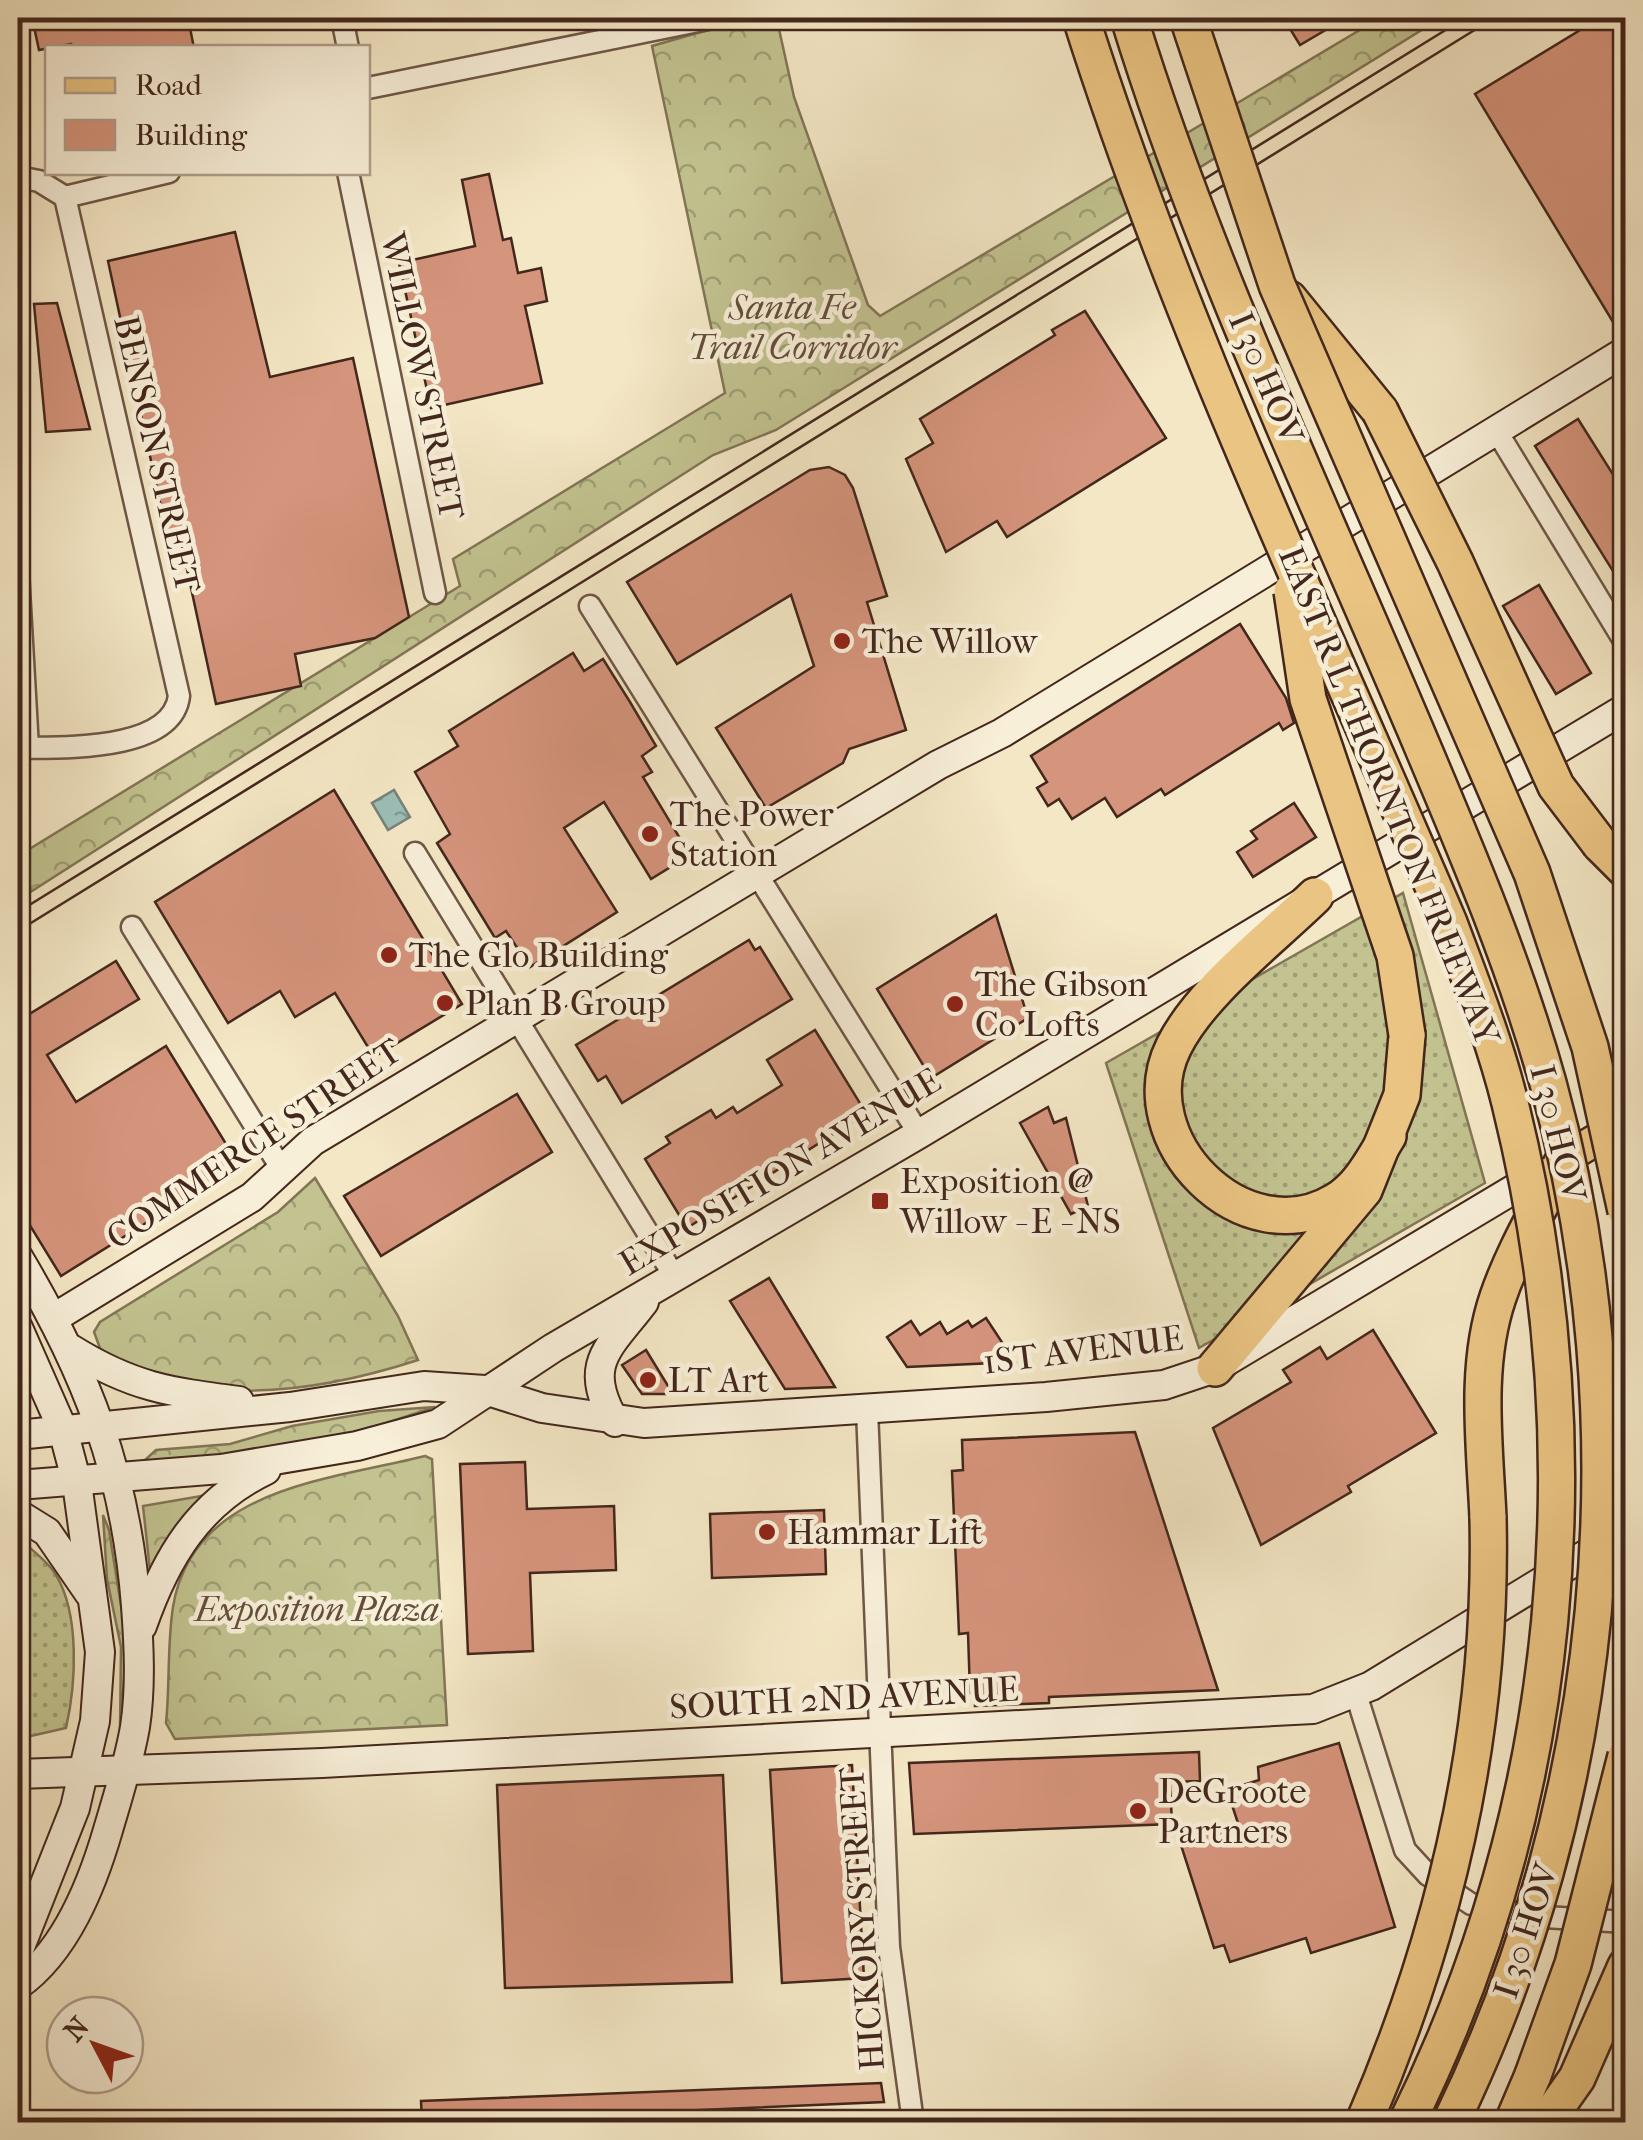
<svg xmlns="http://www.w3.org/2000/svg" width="1643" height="2140" font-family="'IM FELL French Canon',serif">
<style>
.grass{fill:url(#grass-dots);stroke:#827556;stroke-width:2.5}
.forest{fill:url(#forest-crowns);stroke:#827556;stroke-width:2.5}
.water{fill:url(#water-ripples);stroke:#788279;stroke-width:2.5}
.building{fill:#d5947c;stroke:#43271c;stroke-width:2.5}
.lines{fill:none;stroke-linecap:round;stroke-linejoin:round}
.street-casing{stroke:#6f5746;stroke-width:25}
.secondary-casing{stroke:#43271c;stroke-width:32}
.primary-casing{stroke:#43271c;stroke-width:35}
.highway-casing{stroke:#43271c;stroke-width:40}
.street{stroke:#f8efd9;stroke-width:20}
.secondary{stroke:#f8efd9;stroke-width:28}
.primary{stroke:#eac482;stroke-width:30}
.highway{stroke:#eac482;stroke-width:35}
.tram{stroke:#43271c;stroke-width:2.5}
.highway-bridge-casing{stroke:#43271c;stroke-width:40;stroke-linecap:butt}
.highway-bridge{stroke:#eac482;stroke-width:35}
.poi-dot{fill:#8f2418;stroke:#f8efd9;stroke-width:4}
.labels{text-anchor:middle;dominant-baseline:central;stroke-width:9;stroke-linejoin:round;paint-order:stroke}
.park-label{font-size:35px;font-style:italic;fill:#634e39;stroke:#f8efd9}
.street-label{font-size:35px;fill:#43271c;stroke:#f8efd9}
.poi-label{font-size:35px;fill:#43271c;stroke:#f8efd9;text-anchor:start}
</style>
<defs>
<pattern id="grass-dots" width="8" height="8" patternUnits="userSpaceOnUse" patternTransform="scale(2.5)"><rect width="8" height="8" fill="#c2c390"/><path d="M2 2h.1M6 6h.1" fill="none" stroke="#9f9e75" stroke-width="1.8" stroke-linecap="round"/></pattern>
<pattern id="forest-crowns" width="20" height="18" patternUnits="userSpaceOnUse" patternTransform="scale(2.5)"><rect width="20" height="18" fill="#c2c390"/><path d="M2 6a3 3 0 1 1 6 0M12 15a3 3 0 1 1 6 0" fill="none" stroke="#9f9e75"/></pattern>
<pattern id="water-ripples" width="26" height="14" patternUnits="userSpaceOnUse" patternTransform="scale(2.5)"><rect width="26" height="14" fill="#9cbfb7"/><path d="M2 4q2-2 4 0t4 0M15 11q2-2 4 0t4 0" fill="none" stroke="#819b94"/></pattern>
</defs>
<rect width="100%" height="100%" fill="#f4e7c5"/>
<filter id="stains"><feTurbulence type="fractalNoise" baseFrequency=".002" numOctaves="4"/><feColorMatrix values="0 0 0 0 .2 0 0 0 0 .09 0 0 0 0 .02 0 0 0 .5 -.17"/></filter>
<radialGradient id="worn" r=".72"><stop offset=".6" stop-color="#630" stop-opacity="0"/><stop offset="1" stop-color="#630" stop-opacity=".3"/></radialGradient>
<!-- grass -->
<g class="grass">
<path d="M1403,893l82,290 -286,165 -93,-285z"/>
<path d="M18,1537c12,12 30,24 38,38 24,40 20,109 10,153l-48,11z"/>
</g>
<!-- forest -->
<g class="forest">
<path d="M716,18h28l10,6 23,-4 17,77 74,208 12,11 500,-298h61l-665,412 -63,25 -695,445v-44l442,-270 -7,-27 272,-166 -73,-347 66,-19z"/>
<path d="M315,1178l83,138 20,44c-80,26 -171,42 -254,21 -21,-5 -43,-20 -63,-30l-7,-19 6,-10 178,-110z"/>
<path d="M435,1407l-64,21 -97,21 -118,14 -10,-4 10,-9 74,-6 62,-18 87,-15z"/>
<path d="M425,1456l7,3 15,266 -272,14 -9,-16c4,-38 1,-78 7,-116 19,-120 158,-127 252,-151z"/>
<path d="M207,1495l-57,76 -7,-65z"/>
<path d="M103,1515l6,15 18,113 -7,86 1,-82 -14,-68z"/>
</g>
<!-- water -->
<path class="water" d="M394,790l16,27 -22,13 -16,-27z"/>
<!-- building -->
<g class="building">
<path d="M44,18h144l6,30h-123v-4l-32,6 -6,-28z"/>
<path d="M1298,18h48l-46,27 -13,-21z"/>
<path d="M1600,18h9l17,26v270l-13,8 -138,-228z"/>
<path d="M489,174l14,66 8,-2 7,35 23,-5 6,33 -22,5 17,77 -111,25 -32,-145 76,-17 -13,-66z"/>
<path d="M235,232l35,145 83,-19 56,259 -34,21 -80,16 6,32 -85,18 -37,-172 -12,3 -59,-274z"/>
<path d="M57,303l33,126 -44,3 -12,-128z"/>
<path d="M1085,311l81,127 -159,99 -10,-16 -51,31 -40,-93 27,-16 -13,-24 135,-84 -3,-5z"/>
<path d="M1578,419l48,76v97l-91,-146z"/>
<path d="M829,467l16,8 8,13 34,108 -20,6 39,128 -57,19 -6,14 -77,45 -50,-80 98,-62 -23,-71 -114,69 -50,-82 183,-112z"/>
<path d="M1539,585l52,88 -35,21 -53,-88z"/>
<path d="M1240,624l46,74 8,25 -11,7 -4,-7 -114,72 -4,-6 -44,28 -12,-19 -33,21 -13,-20 -11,7 -11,-18 10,-6 -16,-26z"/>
<path d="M573,653l11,18 19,-12 27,43 26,44 -14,10 10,16 -9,5 47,78 -39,24 -47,-77 -40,26 53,84 -87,55 -24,-36 -11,7 -58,-95 13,-9 -35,-62 43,-26 -9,-15z"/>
<path d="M334,790l128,214 -88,53 -39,-64 -40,24 -15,-26 -52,32 -73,-121z"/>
<path d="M1294,803l22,34 -63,40 -16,-25 20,-13 -6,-8z"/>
<path d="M996,915l32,103 -97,60 -54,-89z"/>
<path d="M749,940l6,10 5,-3 32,52 -170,104 -16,-27 -8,5 -22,-36z"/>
<path d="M116,961l23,38 -92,56 29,47 90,-56 73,119 -178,111 -43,-70v-185z"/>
<path d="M815,1030l51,83 -179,115 -42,-69 25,-16 -4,-6 45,-27 5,8 17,-11 4,6 45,-28 -15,-25z"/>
<path d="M517,1094l35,58 -171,104 -37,-60z"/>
<path d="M1048,1107l6,16 12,-5 22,88 -17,8 -51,-91z"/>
<path d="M769,1278l66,109 -50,2 -55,-88z"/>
<path d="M986,1318l29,44 -108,5 -20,-30 24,-16 9,14 20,-13 7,12 21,-13 4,6z"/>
<path d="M1373,1330l63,103 -88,53 3,6 -90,53 -48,-117 78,-46 -8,-12 37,-23 7,12z"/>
<path d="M646,1350l27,44h-31l-20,-29z"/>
<path d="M1135,1432l83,258 -169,7v6l-74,3v-13h-5l-2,-60 -9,1 -7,-163 11,-1 -1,-30z"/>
<path d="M525,1462l2,47 87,-3 2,64 -86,3 3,78 -65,3 -8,-190z"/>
<path d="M824,1510l2,64 -114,4 -2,-64z"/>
<path d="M1339,1743l56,184 -84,26 -5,-15 -76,24 -6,-17 -10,3 -34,-106 58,-19 -11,-33 32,-10 -1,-13z"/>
<path d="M1199,1752l1,29 -30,1 2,42 -258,10 -5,-71z"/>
<path d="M852,1765l12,213 -82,5 -12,-213z"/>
<path d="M723,1775l9,207 -227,6 -8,-203z"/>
<path d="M881,2083l3,19 -462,20 -1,-21z"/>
</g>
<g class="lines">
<!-- street casing -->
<g class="street-casing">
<g id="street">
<path d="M342,18l6,30"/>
<path d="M368,88l345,-70"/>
<path d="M348,172l87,421"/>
<path d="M18,177l21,4 26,16 104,-25"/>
<path d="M1496,430l130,214"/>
<path d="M18,572l10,176"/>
<path d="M590,606l329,528"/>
<path d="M18,748c44,-1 154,4 161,-52l-114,-499"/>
<path d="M415,853l261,426"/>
<path d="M132,927l149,241"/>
<path d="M867,1410l22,537 24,175"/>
<path d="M1356,1694l49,156 23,25 43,29 58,12 97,6"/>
</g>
</g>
<!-- secondary casing -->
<g class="secondary-casing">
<g id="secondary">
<path d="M18,1257c68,114 108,215 118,349 3,40 5,81 -1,121 -6,35 -17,69 -27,103 -16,55 -42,121 -90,155"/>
<path d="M54,1318l198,-121 61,-56 625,-376 64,-32 624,-382"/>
<path d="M18,1328l45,102 14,53 23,169 -5,69 -20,87 -57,144"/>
<path d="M71,1349c61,38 98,43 168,52"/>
<path d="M615,1422c-34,-58 -6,-74 29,-120"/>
<path d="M18,1435l272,-28 134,-21 61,4 57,18 102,15 402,-26 118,-12 51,-17 326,-195"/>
<path d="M18,1485l203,-16 136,-23 81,-22 115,-76 366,-214 707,-426"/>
<path d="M18,1514l29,18 42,61"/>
<path d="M142,1626c24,-69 57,-124 124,-156"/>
<path d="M18,1774l304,-11 991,-54 58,-23 255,-156"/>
</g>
</g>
<!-- primary casing -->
<g class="primary-casing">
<path id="primary" d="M1564,1159l62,-37"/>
</g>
<!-- highway casing -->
<g class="highway-casing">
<g id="highway">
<path d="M1289,299l91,112"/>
<path d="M1600,844l26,26"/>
<path d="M1315,896c-44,43 -114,96 -141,150 -47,93 70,211 162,155 24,-14 37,-41 52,-65"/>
<path d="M1215,1368l149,-178 38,-95 5,-60"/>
<path d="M1488,1518c-3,-72 -14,-151 10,-221 16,-47 44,-93 66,-138"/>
<path d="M1513,2122l20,-47"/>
<path d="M1546,2122l31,-44 49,-112"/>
</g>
</g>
<!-- street -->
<use href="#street" class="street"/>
<!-- secondary -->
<use href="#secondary" class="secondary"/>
<!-- primary -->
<use href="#primary" class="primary"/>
<!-- highway -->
<use href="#highway" class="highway"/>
<!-- tram -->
<g class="tram">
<path d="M18,912l1447,-894"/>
<path d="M18,931l1476,-913"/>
</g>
<!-- highway-bridge casing -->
<g class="highway-bridge-casing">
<g id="highway-bridge">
<path d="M1081,18c98,310 240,606 368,905 22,59 46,119 61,180 85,344 55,700 -103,1019"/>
<path d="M1129,18c75,243 187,477 286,711 49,116 99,232 133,354 95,343 58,720 -97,1039"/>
<path d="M1188,18l89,267 255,588 58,174 36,164"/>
<path d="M1380,411l75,151 101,224 44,58"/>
<path d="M1292,591l16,108 87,257 12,79"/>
<path d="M1533,2075l40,-111 53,-208"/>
<path d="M1364,2122c83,-192 129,-393 124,-604"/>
</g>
</g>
<!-- highway-bridge -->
<use href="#highway-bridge" class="highway-bridge"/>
</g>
<!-- markers -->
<g class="poi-dot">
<circle cx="842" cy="641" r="10"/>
<circle cx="650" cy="834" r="10"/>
<circle cx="389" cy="955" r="10"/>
<circle cx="445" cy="1003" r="10"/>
<circle cx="955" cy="1004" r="10"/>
<rect x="870" y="1191" width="20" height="20" rx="5"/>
<circle cx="648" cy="1380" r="10"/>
<circle cx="767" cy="1532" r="10"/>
<circle cx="1138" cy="1811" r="10"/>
</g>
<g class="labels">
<!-- park labels -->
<g class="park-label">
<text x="792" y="307">Santa Fe<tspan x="792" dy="40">Trail Corridor</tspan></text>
<text x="317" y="1609">Exposition Plaza</text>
</g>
<!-- street labels -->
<g class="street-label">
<text transform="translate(422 376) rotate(78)">WILLOW STREET</text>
<text transform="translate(1266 378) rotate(67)">I 30 HOV</text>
<text transform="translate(157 454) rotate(77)">BENSON STREET</text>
<text transform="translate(1389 796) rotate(68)">EAST R L THORNTON FREEWAY</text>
<text transform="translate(1558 1133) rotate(76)">I 30 HOV</text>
<text transform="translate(254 1144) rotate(-34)">COMMERCE STREET</text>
<text transform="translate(780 1172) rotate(-31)">EXPOSITION AVENUE</text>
<text transform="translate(1083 1350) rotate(-7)">1ST AVENUE</text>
<text transform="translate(844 1698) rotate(-3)">SOUTH 2ND AVENUE</text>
<text transform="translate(862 1919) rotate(-94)">HICKORY STREET</text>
<text transform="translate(1526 1931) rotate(-72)">I 30 HOV</text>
</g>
<!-- poi labels -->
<g class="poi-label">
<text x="862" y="641">The Willow</text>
<text x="670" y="814">The Power<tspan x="670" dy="40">Station</tspan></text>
<text x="409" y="955">The Glo Building</text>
<text x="975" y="984">The Gibson<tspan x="975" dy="40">Co Lofts</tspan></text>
<text x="465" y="1003">Plan B Group</text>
<text x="900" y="1181">Exposition @<tspan x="900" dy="40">Willow - E - NS</tspan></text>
<text x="668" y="1380">LT Art</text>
<text x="787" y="1532">Hammar Lift</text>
<text x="1158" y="1791">DeGroote<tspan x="1158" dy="40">Partners</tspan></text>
</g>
</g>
<!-- margin -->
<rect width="1643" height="2140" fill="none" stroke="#f4e7c5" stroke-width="60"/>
<rect x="20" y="20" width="1603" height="2100" fill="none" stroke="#43271c" stroke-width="5"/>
<rect x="30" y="30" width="1583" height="2080" fill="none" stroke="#43271c" stroke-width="2.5"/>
<!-- legend -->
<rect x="45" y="45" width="325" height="130" fill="#f8efd9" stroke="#b09f8d" stroke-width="2.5"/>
<rect x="65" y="78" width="50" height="15" fill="#eac482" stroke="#b09f8d" stroke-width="2.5"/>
<text x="135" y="95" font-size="30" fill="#43271c">Road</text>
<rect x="65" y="120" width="50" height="30" fill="#d5947c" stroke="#b09f8d" stroke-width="2.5"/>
<text x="135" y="145" font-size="30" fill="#43271c">Building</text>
<!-- north arrow -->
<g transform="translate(95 2045) rotate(311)"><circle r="48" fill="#f8efd9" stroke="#b09f8d" stroke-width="2.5"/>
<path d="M0-8L18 38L0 25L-18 38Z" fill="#8f2418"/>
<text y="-15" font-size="28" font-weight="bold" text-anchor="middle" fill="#43271c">N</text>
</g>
<rect width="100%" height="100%" filter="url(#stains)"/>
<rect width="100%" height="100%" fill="url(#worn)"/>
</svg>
